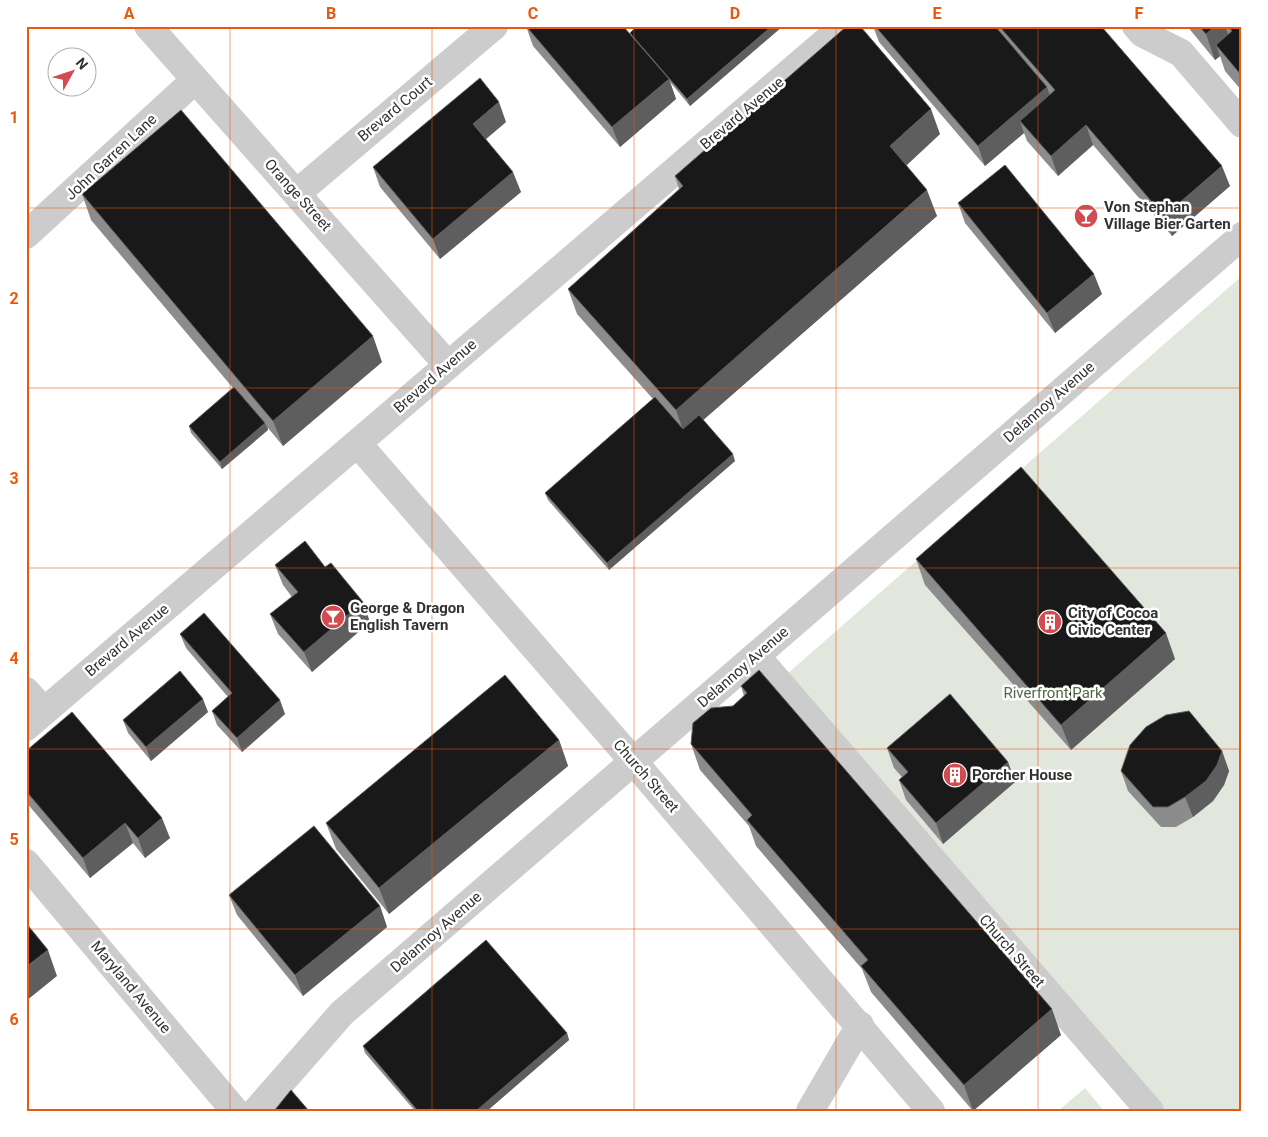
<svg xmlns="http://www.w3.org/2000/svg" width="1268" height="1137" font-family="Roboto,sans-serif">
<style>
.green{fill:#e1e7dc}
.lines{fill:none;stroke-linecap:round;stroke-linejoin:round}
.minor{stroke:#ccc;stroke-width:28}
.wall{fill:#8c8c8c}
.shaded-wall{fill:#5e5e5e}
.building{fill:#191919;stroke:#5e5e5e}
.grid{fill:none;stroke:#e8590c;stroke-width:1;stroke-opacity:0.55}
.labels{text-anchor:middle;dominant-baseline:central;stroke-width:5;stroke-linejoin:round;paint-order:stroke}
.street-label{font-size:15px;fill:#323232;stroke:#fff}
.poi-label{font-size:15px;font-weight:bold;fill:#323232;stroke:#fff;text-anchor:start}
.park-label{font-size:15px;fill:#546944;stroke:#fff}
.neatline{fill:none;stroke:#e8590c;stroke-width:2}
.grid-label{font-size:16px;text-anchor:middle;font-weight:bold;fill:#e8590c}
</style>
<rect width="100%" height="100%" fill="#fff"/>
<!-- green -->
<g class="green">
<path d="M1242,276v835h-76l-379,-437z"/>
<path d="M1085,1088l19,23h-46z"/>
</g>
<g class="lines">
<!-- minor -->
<g class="minor">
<path d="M148,26l300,339"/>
<path d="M1136,26l6,7 39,20 61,71"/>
<path d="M297,193l197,-167"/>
<path d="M26,235l169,-155"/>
<path d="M358,444l276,318 297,349"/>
<path d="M756,656l394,455"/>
<path d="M26,691l18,20"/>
<path d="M26,727l818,-701"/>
<path d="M26,863l209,248"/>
<path d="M256,1111l86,-98 900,-777"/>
<path d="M810,1111l50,-86"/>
</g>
</g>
<!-- wall -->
<g class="wall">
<path d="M526,26l106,10 -2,-3 7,-7h146l-93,80 -20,-24 6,17 -56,48 -87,-101z"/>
<path d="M873,26h228l129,160 -58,50 -79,-91 -35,31 -31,-35 -3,-8 -39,33 -106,-124z"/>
<path d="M1187,26h55v65l-17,-20 -5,-15 -5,4z"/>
<path d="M506,122l-20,17 35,53 -81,67 -60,-72 -7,-20z"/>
<path d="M940,134l-34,32 31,50 -234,204 32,41 -126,109 -61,-70 -3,-7 108,-94 -76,-85 -9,-25 111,-100 -4,-13z"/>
<path d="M82,194l300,168 -99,84 -15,-18v2l-46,39 -31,-36 -2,-7 44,-38 -142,-168z"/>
<path d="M958,203l144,91 -47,39 -90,-110z"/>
<path d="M916,559l259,100 -104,91 -146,-165z"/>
<path d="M275,565l50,2 45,55 -58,50 -34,-38 -8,-20 22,-17 -9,-12z"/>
<path d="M180,634l105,80 -43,38 -25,-27 -5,-14 16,-14 -42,-49z"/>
<path d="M741,686l320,349 -88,76 -102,-119 -9,-23 -106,-123 -7,-20 -49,-56 -9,-26 53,-48z"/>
<path d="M208,712l-57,49 -23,-28 -5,-13z"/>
<path d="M559,740l9,26 -179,148 -53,-65 -10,-26z"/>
<path d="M887,748l121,14 7,20 -72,62 -37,-44 -7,-20 3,-3 -8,-9z"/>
<path d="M26,751l144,87 -25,20 -12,-15 -43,35 -64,-76z"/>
<path d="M1222,751l7,20 -5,14 -11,16 -20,16 -17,10h-15l-33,-36 -7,-20z"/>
<path d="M229,895l151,11 7,21 -84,69 -66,-81z"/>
<path d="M567,1033l2,7 -82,71h-72l-50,-58 -2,-7z"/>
</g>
<!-- shaded-wall -->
<g class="shaded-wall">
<path d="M772,26h11l-93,80 -3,-7z"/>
<path d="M1215,26h10l7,19h-16l4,11 -5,4 -9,-26z"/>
<path d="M669,79l7,20 -56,48 -8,-20z"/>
<path d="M1047,87l7,20 -34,14 4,12 -39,33 -7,-20z"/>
<path d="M499,102l7,20 -26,22 -7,-20z"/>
<path d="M931,109l9,25 -41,38 -9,-26z"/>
<path d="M1086,125l7,20 -35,31 -7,-20z"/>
<path d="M1222,166l8,20 -58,50 -8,-20z"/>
<path d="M513,172l8,20 -81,67 -7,-20z"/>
<path d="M927,190l10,26 -252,220 -9,-26z"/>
<path d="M1094,274l8,20 -47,39 -8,-20z"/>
<path d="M373,336l9,26 -99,84 -10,-25z"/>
<path d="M265,423l3,7 -46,39 -2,-7z"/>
<path d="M733,454l2,7 -126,109 -2,-7z"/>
<path d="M363,602l7,20 -58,50 -8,-20z"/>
<path d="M1166,633l9,26 -104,91 -10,-25z"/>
<path d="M203,699l5,13 -57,49 -5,-14z"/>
<path d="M280,700l5,14 -43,38 -5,-14z"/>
<path d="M559,740l9,26 -179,148 -10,-26z"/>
<path d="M1222,751l7,20 -5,14 -11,16 -20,16 -8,-20z"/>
<path d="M1008,762l7,20 -72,62 -7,-21z"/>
<path d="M162,818l8,20 -25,20 -7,-20z"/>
<path d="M125,823l8,20 -43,35 -7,-20z"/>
<path d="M380,906l7,21 -84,69 -8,-21z"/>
<path d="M48,950l9,26 -31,25v-34z"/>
<path d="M1052,1009l9,26 -88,76 -9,-26z"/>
<path d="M567,1033l2,7 -82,71h-11z"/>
</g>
<!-- building -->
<g class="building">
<path d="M526,26h97l46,53 -57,48z"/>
<path d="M637,26h135l-85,73 -57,-66z"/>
<path d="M847,26h13l71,83 -41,37 37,44 -251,220 -108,-121 115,-103 -8,-10z"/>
<path d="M875,26h120l52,61 -69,59z"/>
<path d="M999,26h102l121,140 -58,50 -78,-91 -35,31 -31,-35 35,-31z"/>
<path d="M1199,26h16l-9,8z"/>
<path d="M1228,26h14v50l-26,-31 16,-14z"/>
<path d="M480,78l19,24 -26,22 40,48 -80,67 -60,-72z"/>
<path d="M181,110l192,226 -100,85 -191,-227z"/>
<path d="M1005,165l89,109 -47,39 -89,-110z"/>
<path d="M234,387l31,36 -45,39 -31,-36z"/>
<path d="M655,397l28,32 16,-14 34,39 -126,109 -62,-70z"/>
<path d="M1021,467l145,166 -105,92 -145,-166z"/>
<path d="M305,541l20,26 6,-4 32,39 -59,50 -34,-38 28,-22 -23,-27z"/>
<path d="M204,613l76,87 -43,38 -25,-27 20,-18 -52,-59z"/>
<path d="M759,670l293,339 -88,76 -103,-119 7,-6 -121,-140 5,-5 -61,-71 2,-21 18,-15 22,-2 14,-13 -6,-7z"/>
<path d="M180,671l23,28 -57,48 -23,-27z"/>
<path d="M505,675l54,65 -180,148 -53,-65z"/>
<path d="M950,694l58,68 -72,61 -37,-43 9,-8 -21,-24z"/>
<path d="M1189,711l33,40 -5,14 -11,16 -21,16 -17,10h-15l-32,-36 9,-26 16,-18 20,-12z"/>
<path d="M72,712l90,106 -24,20 -13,-15 -42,35 -57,-67v-40z"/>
<path d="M314,826l66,80 -85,69 -66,-80z"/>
<path d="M26,923l22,27 -22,17z"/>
<path d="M486,940l81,93 -91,78h-58l-55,-65z"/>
<path d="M291,1090l18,21h-35z"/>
</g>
<!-- grid -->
<path class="grid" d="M230,26v1085M432,26v1085M634,26v1085M836,26v1085M1038,26v1085M26,208h1216M26,388h1216M26,568h1216M26,749h1216M26,929h1216"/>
<!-- icons -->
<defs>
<g id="bar-disc" transform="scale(1.25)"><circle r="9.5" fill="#d24b50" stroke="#fff"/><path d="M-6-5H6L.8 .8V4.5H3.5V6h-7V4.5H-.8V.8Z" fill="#fff"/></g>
<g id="building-disc" transform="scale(1.25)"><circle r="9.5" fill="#d24b50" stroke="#fff"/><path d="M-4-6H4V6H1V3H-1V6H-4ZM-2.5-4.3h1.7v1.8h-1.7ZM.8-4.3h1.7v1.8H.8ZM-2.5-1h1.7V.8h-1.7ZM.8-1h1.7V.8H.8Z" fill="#fff"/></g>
</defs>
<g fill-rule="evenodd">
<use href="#bar-disc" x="1086" y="216"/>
<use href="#bar-disc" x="333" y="617"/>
<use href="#building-disc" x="1050" y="622"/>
<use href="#building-disc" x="955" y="775"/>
</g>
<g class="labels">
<!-- street labels -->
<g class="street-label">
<text transform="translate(395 109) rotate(-40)">Brevard Court</text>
<text transform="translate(742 113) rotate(-40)">Brevard Avenue</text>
<text transform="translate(111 157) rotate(-43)">John Garren Lane</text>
<text transform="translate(298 195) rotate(48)">Orange Street</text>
<text transform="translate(435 376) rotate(-41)">Brevard Avenue</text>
<text transform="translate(1049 402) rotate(-41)">Delannoy Avenue</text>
<text transform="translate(127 640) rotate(-40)">Brevard Avenue</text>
<text transform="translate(743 667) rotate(-41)">Delannoy Avenue</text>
<text transform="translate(646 776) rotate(49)">Church Street</text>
<text transform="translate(436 932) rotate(-41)">Delannoy Avenue</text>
<text transform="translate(1012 951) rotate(49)">Church Street</text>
<text transform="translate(131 987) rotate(50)">Maryland Avenue</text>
</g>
<!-- poi labels -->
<g class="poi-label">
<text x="1104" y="207">Von Stephan<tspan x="1104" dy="17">Village Bier Garten</tspan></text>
<text x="350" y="608">George &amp; Dragon<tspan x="350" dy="17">English Tavern</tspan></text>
<text x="1068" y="613">City of Cocoa<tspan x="1068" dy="17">Civic Center</tspan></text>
<text x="972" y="775">Porcher House</text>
</g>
<!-- park labels -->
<g class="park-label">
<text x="1053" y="693">Riverfront Park</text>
</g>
</g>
<!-- border -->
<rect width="1268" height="1137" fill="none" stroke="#ffffff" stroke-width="55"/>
<!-- north arrow -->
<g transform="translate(72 72) rotate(50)"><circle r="24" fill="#ffffff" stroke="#adadad"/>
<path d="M0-4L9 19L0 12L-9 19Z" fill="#d24b50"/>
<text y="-8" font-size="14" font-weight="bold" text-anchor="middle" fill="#323232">N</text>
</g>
<rect x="28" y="28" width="1212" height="1082" class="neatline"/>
<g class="grid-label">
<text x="129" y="19">A</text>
<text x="331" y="19">B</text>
<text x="533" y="19">C</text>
<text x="735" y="19">D</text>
<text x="937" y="19">E</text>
<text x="1139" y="19">F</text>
<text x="14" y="123">1</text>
<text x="14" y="304">2</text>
<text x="14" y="484">3</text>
<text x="14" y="664">4</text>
<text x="14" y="845">5</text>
<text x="14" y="1025">6</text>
</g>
</svg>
